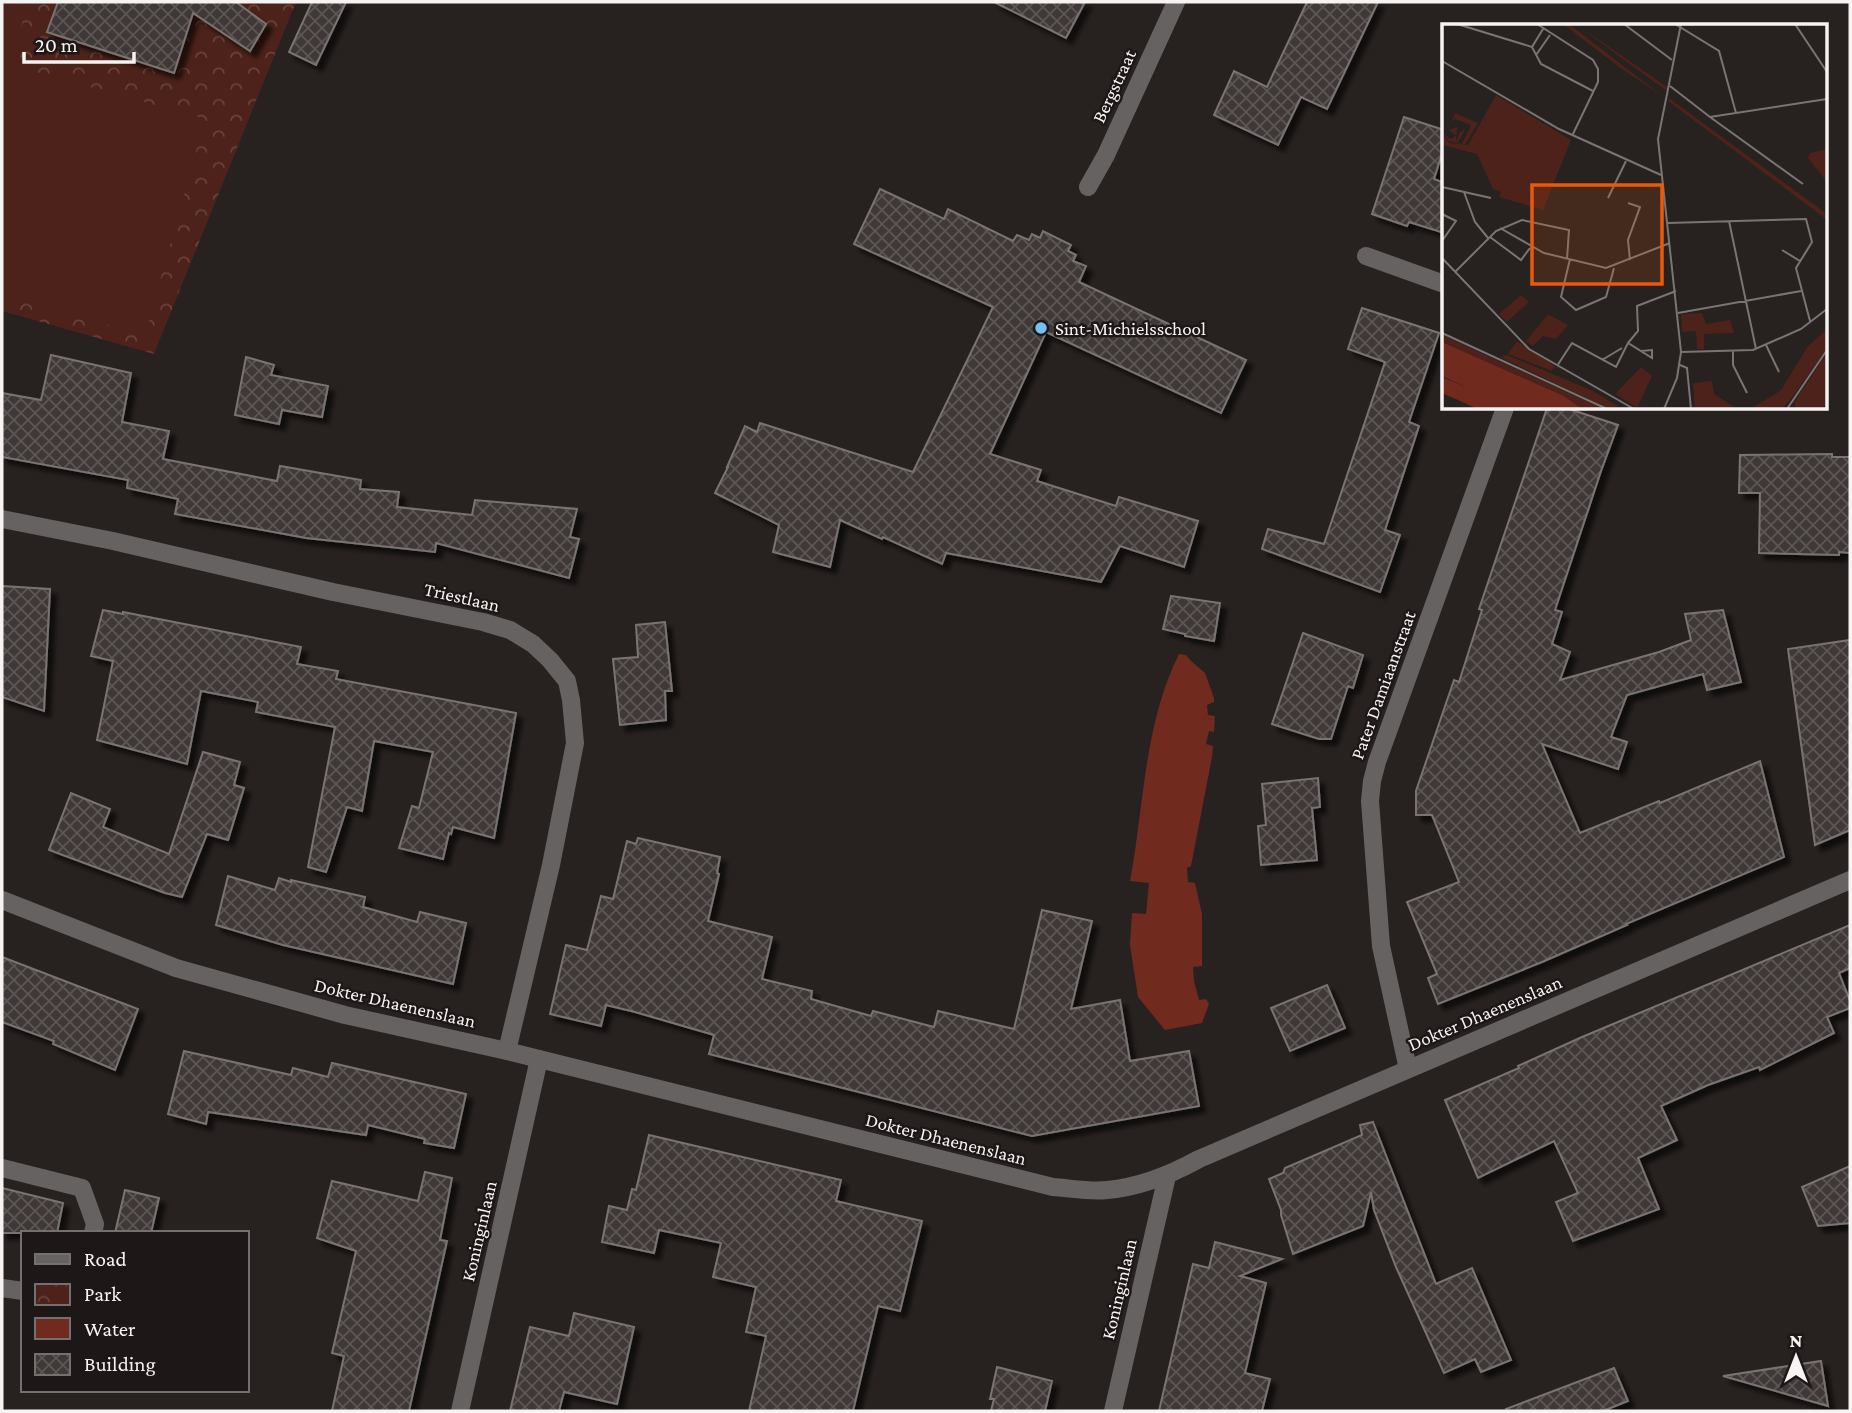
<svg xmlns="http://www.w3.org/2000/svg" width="1852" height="1413" font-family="'Crimson Pro',serif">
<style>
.park{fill:url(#park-crowns)}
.pitch{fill:#4c221a}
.water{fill:#712a1e}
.building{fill:url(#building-cross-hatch);stroke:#7a7371;stroke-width:2;filter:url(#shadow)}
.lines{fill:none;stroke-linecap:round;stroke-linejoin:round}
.lane{stroke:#656261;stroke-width:18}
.street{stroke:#656261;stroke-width:18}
.poi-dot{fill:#75c0f6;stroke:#1d1817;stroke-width:2.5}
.labels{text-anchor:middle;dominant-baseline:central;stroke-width:5;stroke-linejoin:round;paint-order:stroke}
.street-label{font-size:19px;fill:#f7f3f2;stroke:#1d1817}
.poi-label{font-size:19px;fill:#f7f3f2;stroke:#1d1817;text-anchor:start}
.inset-road{fill:none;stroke:#7a7574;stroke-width:2}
.view{fill:#e8590c;fill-opacity:0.15;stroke:#e8590c;stroke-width:3.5}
.inset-edge{fill:none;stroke:#f7f3f2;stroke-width:3.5}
</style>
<defs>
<pattern id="park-crowns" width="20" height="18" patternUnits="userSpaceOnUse" patternTransform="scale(1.75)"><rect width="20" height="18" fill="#4c221a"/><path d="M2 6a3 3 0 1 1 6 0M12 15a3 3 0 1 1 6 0" fill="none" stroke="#67433c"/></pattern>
<pattern id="building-cross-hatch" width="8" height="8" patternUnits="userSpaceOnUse" patternTransform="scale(1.75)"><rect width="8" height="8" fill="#3f3937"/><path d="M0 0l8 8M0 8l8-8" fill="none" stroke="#5c5654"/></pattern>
<filter id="shadow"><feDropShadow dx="6" dy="6" stdDeviation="2" flood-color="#0009"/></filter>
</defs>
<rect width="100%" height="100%" fill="#272120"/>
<!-- park -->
<path class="park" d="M2,2h294l-142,352 -152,-43z"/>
<!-- pitch -->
<path class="pitch" d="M2,2l24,7 -15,56 194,54 -60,216 -143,-40z"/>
<!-- water -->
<path class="water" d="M1179,654l7,1 5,6 14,12 9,25v4l-7,3 1,10 7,1 -1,16 -5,-1 -3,13 7,2 -1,11 -21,109 -4,2 1,14 7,1 7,31v52l-9,1 1,14 5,19 7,-1 3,5 -7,19 -37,7 -27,-33 -8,-52 2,-32 14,1 3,-31 -19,-2c14,-75 14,-157 49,-227z"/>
<!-- building -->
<g class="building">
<path d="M58,2h178l30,22 -16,27 -57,-38 -19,60 -127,-41z"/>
<path d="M312,2h34l-30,63 -27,-13z"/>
<path d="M994,2h91l-19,36z"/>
<path d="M1307,2h71l-51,107 -26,-12 -23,48 -64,-30 20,-44 33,16z"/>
<path d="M1404,117l40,13v17l-10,32 10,4v50l-35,-11 -2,4 -35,-12z"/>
<path d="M880,189l64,30 4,-10 65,32 4,-6 12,5 3,-6 8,4 3,-7 28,14 -3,6 8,4 -3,6 13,5 -7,16 167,78 -25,53 -175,-81 -56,122 51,16 -4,11 79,25 3,-9 79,24 -14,46 -64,-21 -19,36 -155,-29 -4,11 -59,-27 -1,2 -42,-19 -10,47 -57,-15 6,-27 -64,-32 13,-26h-1l18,-41 12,6 3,-9 153,49 80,-165 -139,-63z"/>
<path d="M1362,308l77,25 -30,89 10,4 -34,104 15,5 -20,57 -118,-43 6,-20 56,15 61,-182 -37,-13z"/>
<path d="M51,355l80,18 -9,49 47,9 -6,28 114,22 3,-15 81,14 -1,9 39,3 -2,15 75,8 3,-15 102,9 -7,28 9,2 -10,39 -133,-35 -1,9 -129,-14 -131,-24 3,-15 -51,-11 1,-8 -126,-23v-64l39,7z"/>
<path d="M246,357l28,8 -3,10 57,11 -6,31 -40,-7 -3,14 -44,-9z"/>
<path d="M1547,408h19l52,17 -17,46 -46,139 7,2 -10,32 18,8 -10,28 99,-28 32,-12 -6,-26 38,-4 18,72 -34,8 -4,-16 -76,21 -16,42 16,5 -9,27 -76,-25 38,89 79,-32 1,2 100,-42 24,96 -158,67 1,1 -85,37 -104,42 -10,-26 9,-4 -30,-72 52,-20 -27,-67h-16v-24l38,-111 5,2 23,-72 -3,-1z"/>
<path d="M1832,454v3h18v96l-11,-1v3l-80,-2 1,-60h-21l1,-38z"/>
<path d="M2,586l48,3 -6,122 -42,-14z"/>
<path d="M1171,596l49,7 -6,38 -29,-5v-2l-22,-5z"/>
<path d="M103,610l20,4v-2l178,35 -4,17 41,7 -2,8 180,34 -22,125 -41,-11 -2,7 -2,-1 -6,26 -44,-11 13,-42 7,2 14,-56 -59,-11 -12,70 -15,-4 -21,65 -18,-5 27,-140 -79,-15 2,-10 -57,-11 -14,73 -90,-24 16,-79 -22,-5z"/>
<path d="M665,622l7,69h-7l1,29 -46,5 -7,-66 25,-2 -2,-32z"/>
<path d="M1303,633l60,22 -10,33 -5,-2 -17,53h-12l-47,-15z"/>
<path d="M1850,640v190l-35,15 -27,-196z"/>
<path d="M203,752l37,10 -6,23 10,3 -16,52 -21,-6 -25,63 -17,-4 -116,-43 22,-57 39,16 -7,18 66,27z"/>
<path d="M1318,778l2,29 -8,1 5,52 -56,5 -3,-39 8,-1 -4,-41z"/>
<path d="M638,838l82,19 -3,16 2,1 -11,47 64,16 -10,42 50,12 -1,8 60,17 2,-5 61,16 4,-16 76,18 28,-119 50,11 -21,88 49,-9 10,61 59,-10 10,55 -167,30 -323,-82 5,-19 -79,-23 -29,-7 -5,21 -51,-12 16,-69 21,5 14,-54 12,3 14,-58 9,3z"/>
<path d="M228,876l47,14 4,-12 12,4v-2l74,17 -2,10 54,15 3,-10 46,11 -13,61 -170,-39 -67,-20z"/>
<path d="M1850,925v43l-11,5 11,28v7l-23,9 7,16 -74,37 -1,-3 -51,18 -47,21 16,34 -39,18 21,51 -86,32 -17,-39 22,-9 -24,-52 -76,37 -33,-78 74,-32 -1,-2 64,-29z"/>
<path d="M2,957l136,52 -23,61 -62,-26 1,-3 -52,-19z"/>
<path d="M1327,985l18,43 -55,23 -19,-43z"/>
<path d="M184,1051l107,24 2,-7 35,9 4,-14 134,31 -12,54 -30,-5 1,-4 -57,-14 -2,10 -158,-23 -2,12 -38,-10z"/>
<path d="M1373,1122l63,162 36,-16 39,92 -30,12 -6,-13 -31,14 -48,-106 -22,-57 -3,-18 -8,34 -70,28 -12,-39v-5l-12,-31 14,-6 2,-5 77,-33 -2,-10z"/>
<path d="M649,1135l192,45 -5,21 86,20 -22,90 -22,-5 -25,105h-104l17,-75 -20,-4 10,-45 -43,-10 8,-34 -62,-13 -5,23 -52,-11 7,-36 18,4 5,-21 4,1z"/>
<path d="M1850,1166v57l-32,3 -16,-39z"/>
<path d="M425,1172l27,6 -12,62 7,1 -38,170h-77l12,-55 -12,-3 24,-102 -39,-13 15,-57 86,20z"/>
<path d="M2,1188l61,15 -6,30h-55z"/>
<path d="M125,1190l34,8 -8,35h-36z"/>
<path d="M1215,1242l67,17 -42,17 26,7 -21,90 25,6 -8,32h-103l34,-147 16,4z"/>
<path d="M574,1313l60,14 -17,77 -53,-12 -5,19h-49l20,-84 39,9z"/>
<path d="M1821,1361l7,45 -105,-30z"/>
<path d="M997,1367l55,14 -7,30h-54l3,-12h-4z"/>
<path d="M1614,1368l14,33 -25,10h-96l-1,-2z"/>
</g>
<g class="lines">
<!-- lane -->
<g class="lane">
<path d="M2,1168l80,20 13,36 -2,9"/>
<path d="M2,1288l21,3"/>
</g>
<!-- street -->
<g class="street">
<path d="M1088,187l18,-32 70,-153"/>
<path d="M1366,256l78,28"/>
<path d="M2,519l111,22 220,51 150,30 27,8 23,14 17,16 17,21 4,19 4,43 -24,122 -44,186"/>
<path d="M2,900l174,68 169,47 162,36 546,136c17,1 36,5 54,3 34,-3 63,-15 92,-31l651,-279"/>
<path d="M1408,1069l-27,-123 -11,-145 2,-20 5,-19 128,-354"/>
<path d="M460,1411l79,-352"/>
<path d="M1113,1411l54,-235"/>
</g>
</g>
<!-- markers -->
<circle class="poi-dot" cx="1041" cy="328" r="7"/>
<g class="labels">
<!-- street labels -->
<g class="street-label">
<text transform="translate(1114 86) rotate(-65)">Bergstraat</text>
<text transform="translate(462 597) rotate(13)">Triestlaan</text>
<text transform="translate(1383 685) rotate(-70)">Pater Damiaanstraat</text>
<text transform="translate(395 1003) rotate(13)">Dokter Dhaenenslaan</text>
<text transform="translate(1485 1013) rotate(-23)">Dokter Dhaenenslaan</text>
<text transform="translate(946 1139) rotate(14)">Dokter Dhaenenslaan</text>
<text transform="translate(479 1231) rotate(-77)">Koninginlaan</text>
<text transform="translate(1119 1289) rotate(-77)">Koninginlaan</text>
</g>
<!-- poi labels -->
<g class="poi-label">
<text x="1055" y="328">Sint-Michielsschool</text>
</g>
</g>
<!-- overview -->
<g transform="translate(1442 24)">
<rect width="385" height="385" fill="#272120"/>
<path d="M121,0h6l96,74 -46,-31zM227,74l158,116v6l-159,-119zM79,271l8,7 -22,20 -8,-8zM106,290l20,11 -12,14 -13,-3 -10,10 -7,-5zM0,311l162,74h-22l-18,-13 -122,-54zM385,329v56h-31l-2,-7zM199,343l11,9 -15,32 -22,-14z" fill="#4c221a"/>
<path d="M134,0l91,63v4l-47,-34zM385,125v33l-19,-24 2,-5zM260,289l4,11 24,-4 4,13 -30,1v15h-7l-1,-18 -14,1 -1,-18zM385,305v19l-36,51 -9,10h-31l30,-19 27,-44zM75,317l38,25 -3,5 -44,-17zM65,331l86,36 25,15 -9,3 -109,-52zM270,357l2,13 23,15h-42l-2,-26z" fill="#4c221a"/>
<path d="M54,71l75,45 -28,70 -44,-13 2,-5 -8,-3 -16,-35 -35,-9v-10l8,8 18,2z" fill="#4c221a"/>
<path d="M13,89l23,10 -13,22 -16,-4 -7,-8 9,6 5,-4 -8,-5 9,-3 -1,15 4,-10 5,-2 -7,12 4,2 9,-19 -16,-6 -3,3z" fill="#4c221a"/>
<path d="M74,155l30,14 -4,15 -32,-8z" fill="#4c221a"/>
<path d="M0,318l122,54 18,13h-104l-36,-16v-16l26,11 -26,-12z" fill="#712a1e"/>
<path class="inset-road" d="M15,0l75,23 9,17 52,27M95,0l56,36 5,9v13l-26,54M182,0l48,36M233,0l44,27 17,62M353,0l32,48M90,23l11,-18M94,31l14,-20M0,37l117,68 102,46M228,62l40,31 117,-18M268,93l93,67M0,163l49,11M22,168l11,30 13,16M166,174l18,-37M186,179l12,4 -12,33 2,20M0,190l14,7 -14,20M287,197l27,128M226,199l138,-4 6,23 -16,26 14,53M58,204l44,25 62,15 64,-25M48,213l31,23 9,-12M340,226l18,11M0,234l87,91 105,60M128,235l-9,38 15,13 30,-13 8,-29M13,248l41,-41 26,-11 47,10 -2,29M236,289l123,-22M0,309l165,76M186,319l10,-12 -1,-25 39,-15M324,321l13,27M291,327v14l14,28M239,328l72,-2 48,-21 26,-20M160,336l20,-12M238,341l7,3 4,41M115,342l15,-23 44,24 12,-24 24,15v-8l-11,1M222,385l13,-31 4,-26 -23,-213 23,-115M345,385l40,-59"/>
<path class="view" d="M90,161h130v99h-130z"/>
<rect width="385" height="385" class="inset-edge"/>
</g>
<!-- border -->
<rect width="1852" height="1413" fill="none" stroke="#f7f3f2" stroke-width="7"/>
<!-- legend -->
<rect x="21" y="1231" width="228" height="161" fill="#1d1817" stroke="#74706f" stroke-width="2"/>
<rect x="35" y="1254" width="35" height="10" fill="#656261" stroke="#74706f" stroke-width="2"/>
<text x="84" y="1266" font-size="21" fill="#f7f3f2">Road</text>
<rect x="35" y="1284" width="35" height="21" fill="url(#park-crowns)" stroke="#74706f" stroke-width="2"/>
<text x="84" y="1301" font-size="21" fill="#f7f3f2">Park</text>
<rect x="35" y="1318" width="35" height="21" fill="#712a1e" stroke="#74706f" stroke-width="2"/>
<text x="84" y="1336" font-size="21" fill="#f7f3f2">Water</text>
<rect x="35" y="1354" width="35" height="21" fill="url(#building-cross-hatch)" stroke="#74706f" stroke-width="2"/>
<text x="84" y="1371" font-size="21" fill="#f7f3f2">Building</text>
<!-- north arrow -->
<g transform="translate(1796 1357)" stroke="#1d1817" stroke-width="5" paint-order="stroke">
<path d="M0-5L12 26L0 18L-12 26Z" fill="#f7f3f2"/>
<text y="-10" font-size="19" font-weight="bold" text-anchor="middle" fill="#f7f3f2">N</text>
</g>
<!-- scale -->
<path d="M24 52v10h110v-10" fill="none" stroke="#f7f3f2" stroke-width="3.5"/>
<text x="35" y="52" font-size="21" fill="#f7f3f2" stroke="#1d1817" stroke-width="5" paint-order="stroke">20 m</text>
</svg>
